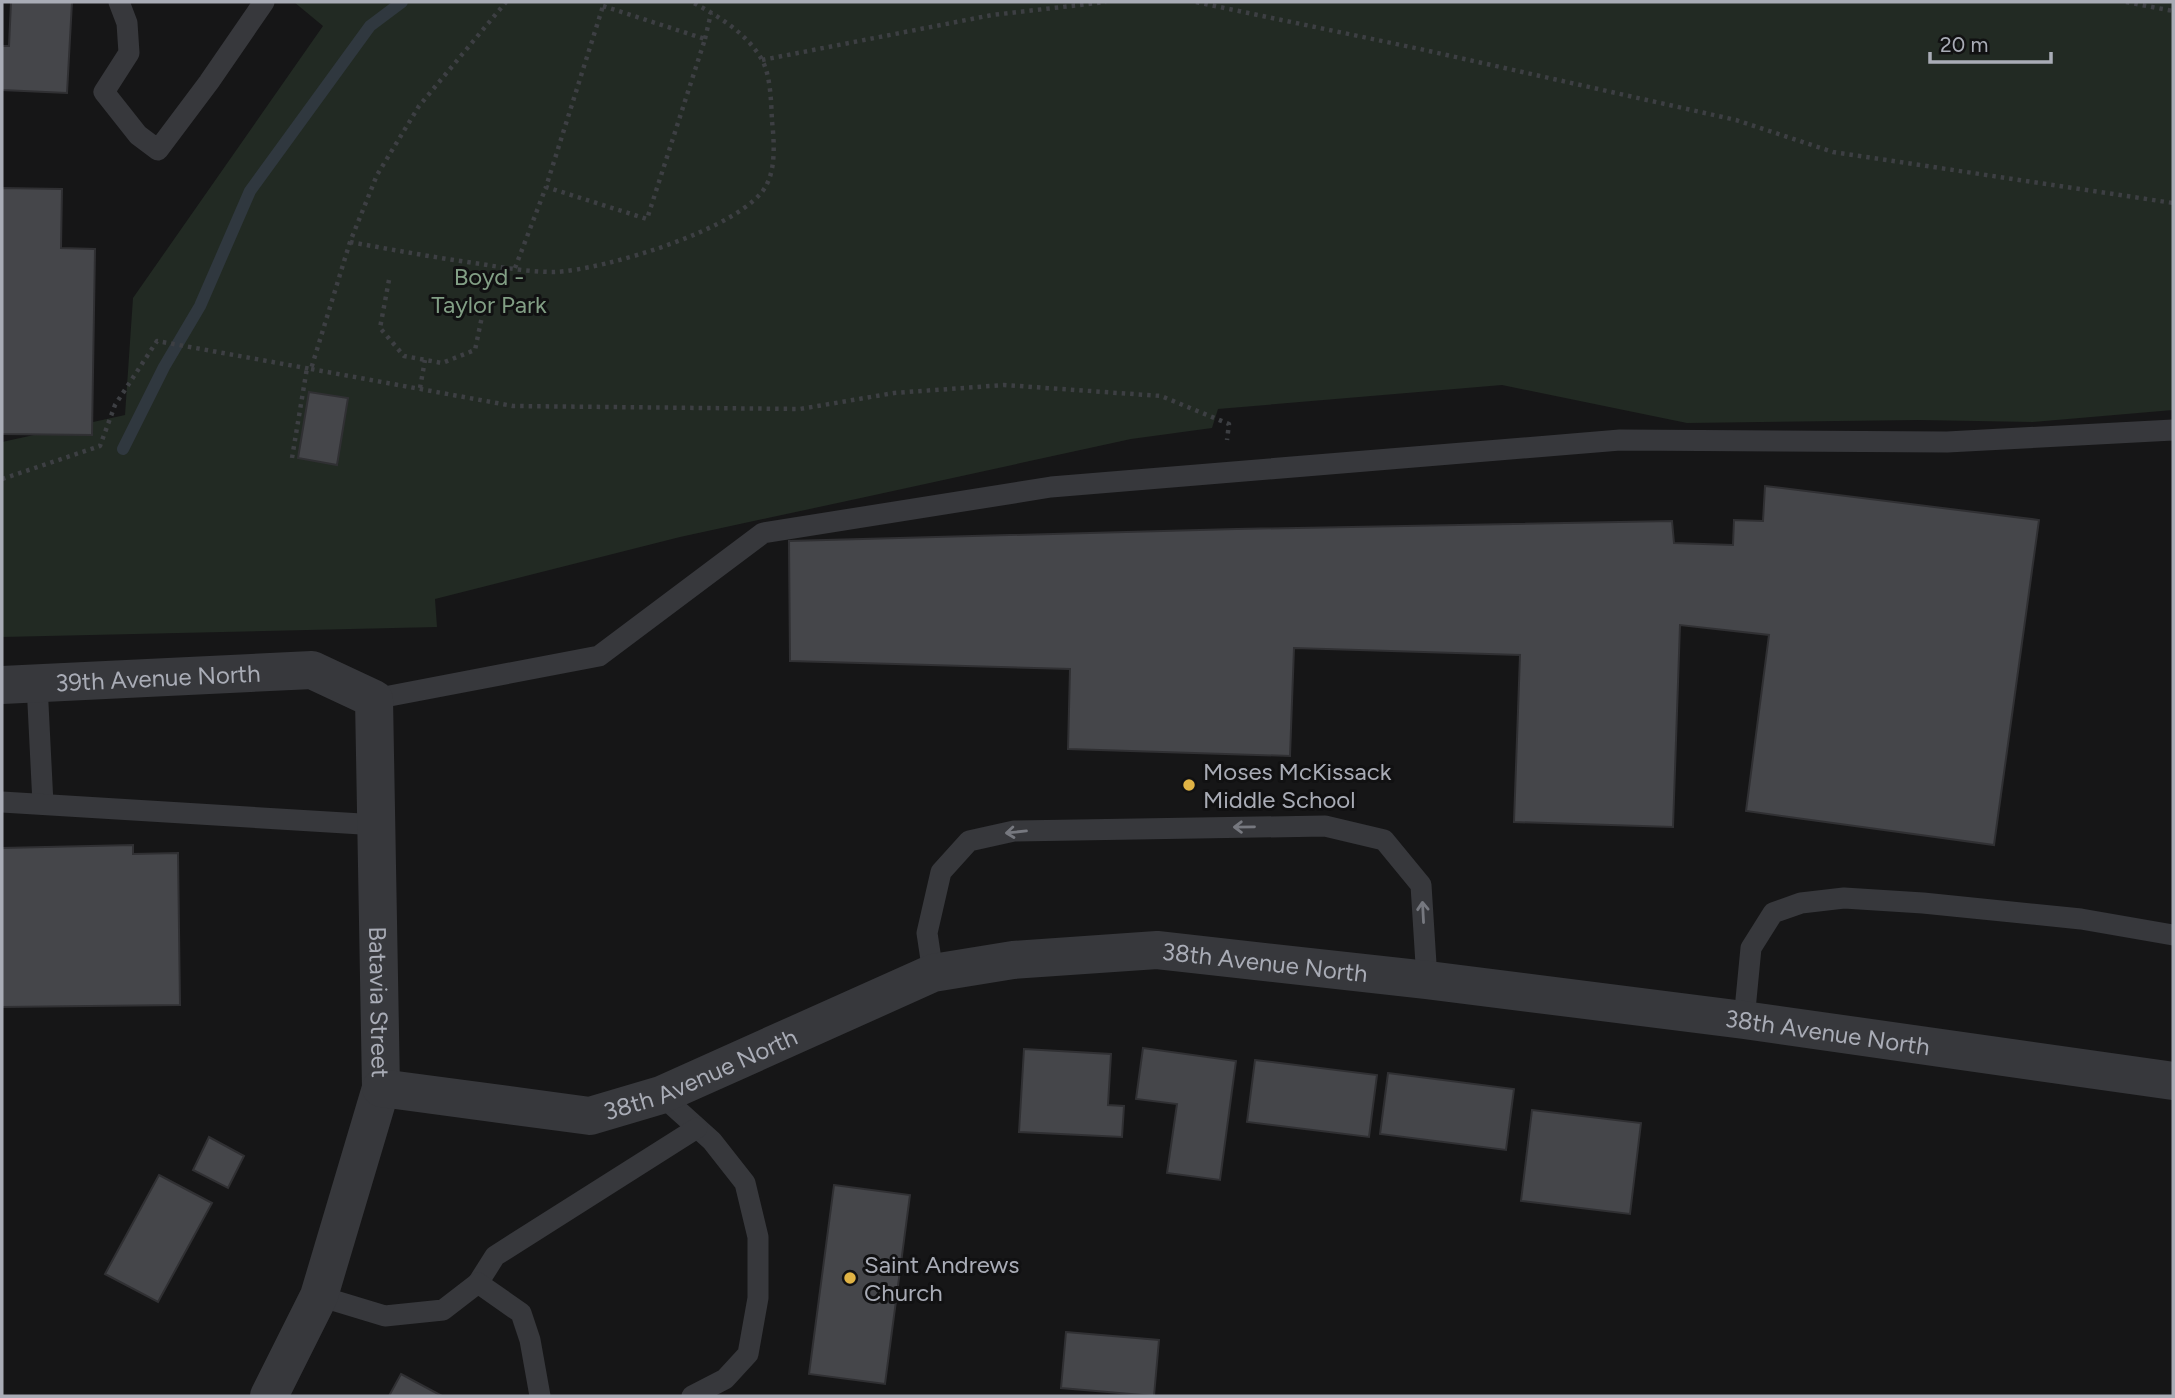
<svg xmlns="http://www.w3.org/2000/svg" width="2175" height="1398" font-family="Figtree,sans-serif">
<style>
.green{fill:#222a23}
.lines{fill:none;stroke-linecap:round;stroke-linejoin:round}
.stream{stroke:#30383f;stroke-width:12}
.building{fill:#45464a;stroke:#303033;stroke-width:2}
.path{stroke:#3d3f43;stroke-width:4.5;stroke-dasharray:3.5 5;stroke-linecap:butt}
.service{stroke:#37383c;stroke-width:21}
.minor{stroke:#37383c;stroke-width:38}
.oneway{stroke:#76787f}
.poi-dot{fill:#e0b345;stroke:#111112;stroke-width:2.5}
.labels{text-anchor:middle;dominant-baseline:central;stroke-width:6;stroke-linejoin:round;paint-order:stroke}
.park-label{font-size:24px;fill:#829f85;stroke:#111112}
.street-label{font-size:24px;fill:#a9acb6;stroke:#111112}
.poi-label{font-size:24px;fill:#a9acb6;stroke:#111112;text-anchor:start}
</style>
<rect width="100%" height="100%" fill="#161617"/>
<!-- green -->
<path class="green" d="M294,2h1879v408l-140,12 -114,-2 -232,3 -185,-38 -284,24 -6,19 -81,11 -261,57 -190,41 -245,62 2,28 -435,10v-195l123,-27 8,-117 190,-272z"/>
<g class="lines">
<!-- stream -->
<path class="stream" d="M123,449l41,-82 36,-61 50,-115 120,-165 32,-24"/>
</g>
<!-- building -->
<g class="building">
<path d="M11,2h61l-5,91 -65,-3v-44h7z"/>
<path d="M2,188l60,1 -1,59 34,1 -3,186 -90,-1z"/>
<path d="M309,392l39,6 -11,67 -39,-7z"/>
<path d="M1765,486l274,34 -45,325 -248,-34 23,-176 -89,-10 -7,202 -159,-5 6,-167 -226,-7 -4,108 -222,-7 2,-80 -280,-8 -1,-120 447,-12 436,-8 2,22 59,2 1,-25 29,1z"/>
<path d="M133,845v9l45,-1 2,152 -178,2v-159z"/>
<path d="M1143,1048l93,13 -16,119 -53,-7 10,-69 -41,-5z"/>
<path d="M1024,1049l87,5 -3,51 16,1 -2,31 -103,-5z"/>
<path d="M1255,1060l122,15 -8,62 -122,-15z"/>
<path d="M1388,1073l126,16 -8,61 -126,-16z"/>
<path d="M1532,1110l109,13 -11,91 -109,-13z"/>
<path d="M209,1137l35,19 -16,32 -35,-18z"/>
<path d="M159,1175l53,28 -54,99 -53,-28z"/>
<path d="M834,1185l76,10 -25,189 -76,-10z"/>
<path d="M1066,1332l93,8 -5,56 -93,-8z"/>
<path d="M401,1374l41,22h-53z"/>
</g>
<g class="lines">
<!-- path -->
<g class="path">
<path d="M1196,2l224,47 316,71 97,32 340,51"/>
<path d="M2126,2l47,9"/>
<path d="M603,6l102,33 -58,180 -101,-32z"/>
<path d="M705,39l6,-26"/>
<path d="M762,60l230,-45 114,-13"/>
<path d="M350,242c44,8 87,16 131,22 24,4 50,8 74,8 48,-2 191,-44 212,-88 9,-18 7,-44 5,-63 -1,-19 -1,-46 -11,-63 -16,-26 -43,-42 -69,-56"/>
<path d="M515,268l31,-81"/>
<path d="M389,280l-9,48 24,28 38,7 33,-13 10,-48"/>
<path d="M311,369l202,37 287,3 94,-16 110,-8 157,11 68,28 -2,16"/>
<path d="M420,388l5,-28"/>
<path d="M292,458l15,-90"/>
<path d="M2,479l98,-33 15,-41 42,-64 154,28 39,-127 27,-67 42,-69 87,-104"/>
</g>
<!-- service -->
<g class="service">
<path d="M119,2l8,21 2,30 -25,39 34,43 20,15 51,-68 55,-80"/>
<path d="M37,684l6,120"/>
<path d="M374,699l225,-43 164,-123 288,-46 569,-47 327,2 226,-12"/>
<path d="M2,802l376,23"/>
<path d="M933,973l-6,-40 14,-61 28,-31 45,-10 311,-5 59,14 37,45 6,95"/>
<path d="M1744,1020l7,-72 22,-35 28,-10 43,-5 79,5 158,16 92,16"/>
<path d="M661,1095l51,46 33,42 13,54v61l-10,56 -23,25 -33,17"/>
<path d="M478,1283l17,-27 202,-128"/>
<path d="M319,1296l66,20 58,-6 35,-27 43,30 9,27 10,56"/>
</g>
<!-- minor -->
<g class="minor">
<path id="s1" d="M2,685l310,-15 62,29 7,389 -62,208 -50,100"/>
<path id="s2" d="M381,1088l209,28 71,-21 272,-122 80,-13 144,-10 270,30 317,40 429,61"/>
</g>
</g>
<!-- one-way arrows -->
<defs><path id="oneway-shaft" d="M-6 0H5M1.5-3L5.5 0L1.5 3" fill="none" stroke-width="1.6" stroke-linecap="round" stroke-linejoin="round" transform="scale(1.75)"/></defs>
<g class="oneway">
<use href="#oneway-shaft" transform="translate(1244 827) rotate(179)"/>
<use href="#oneway-shaft" transform="translate(1016 832) rotate(174)"/>
<use href="#oneway-shaft" transform="translate(1423 912) rotate(-93)"/>
</g>
<!-- markers -->
<g class="poi-dot">
<circle cx="1189" cy="785" r="7"/>
<circle cx="850" cy="1278" r="7"/>
</g>
<g class="labels">
<!-- park labels -->
<g class="park-label">
<text x="489" y="276">Boyd -<tspan x="489" dy="28">Taylor Park</tspan></text>
</g>
<!-- street labels -->
<g class="street-label">
<text stroke="none"><textPath href="#s1" startOffset="156">39th Avenue North</textPath></text>
<text stroke="none"><textPath href="#s2" startOffset="917">38th Avenue North</textPath></text>
<text stroke="none"><textPath href="#s1" startOffset="682">Batavia Street</textPath></text>
<text stroke="none"><textPath href="#s2" startOffset="1484">38th Avenue North</textPath></text>
<text stroke="none"><textPath href="#s2" startOffset="329">38th Avenue North</textPath></text>
</g>
<!-- poi labels -->
<g class="poi-label">
<text x="1203" y="771">Moses McKissack<tspan x="1203" dy="28">Middle School</tspan></text>
<text x="864" y="1264">Saint Andrews<tspan x="864" dy="28">Church</tspan></text>
</g>
</g>
<!-- border -->
<rect width="2175" height="1398" fill="none" stroke="#a9acb6" stroke-width="7"/>
<!-- scale -->
<path d="M1930 52v10h121v-10" fill="none" stroke="#a9acb6" stroke-width="3.5"/>
<text x="1940" y="52" font-size="21" fill="#a9acb6" stroke="#111112" stroke-width="5" paint-order="stroke">20 m</text>
</svg>
